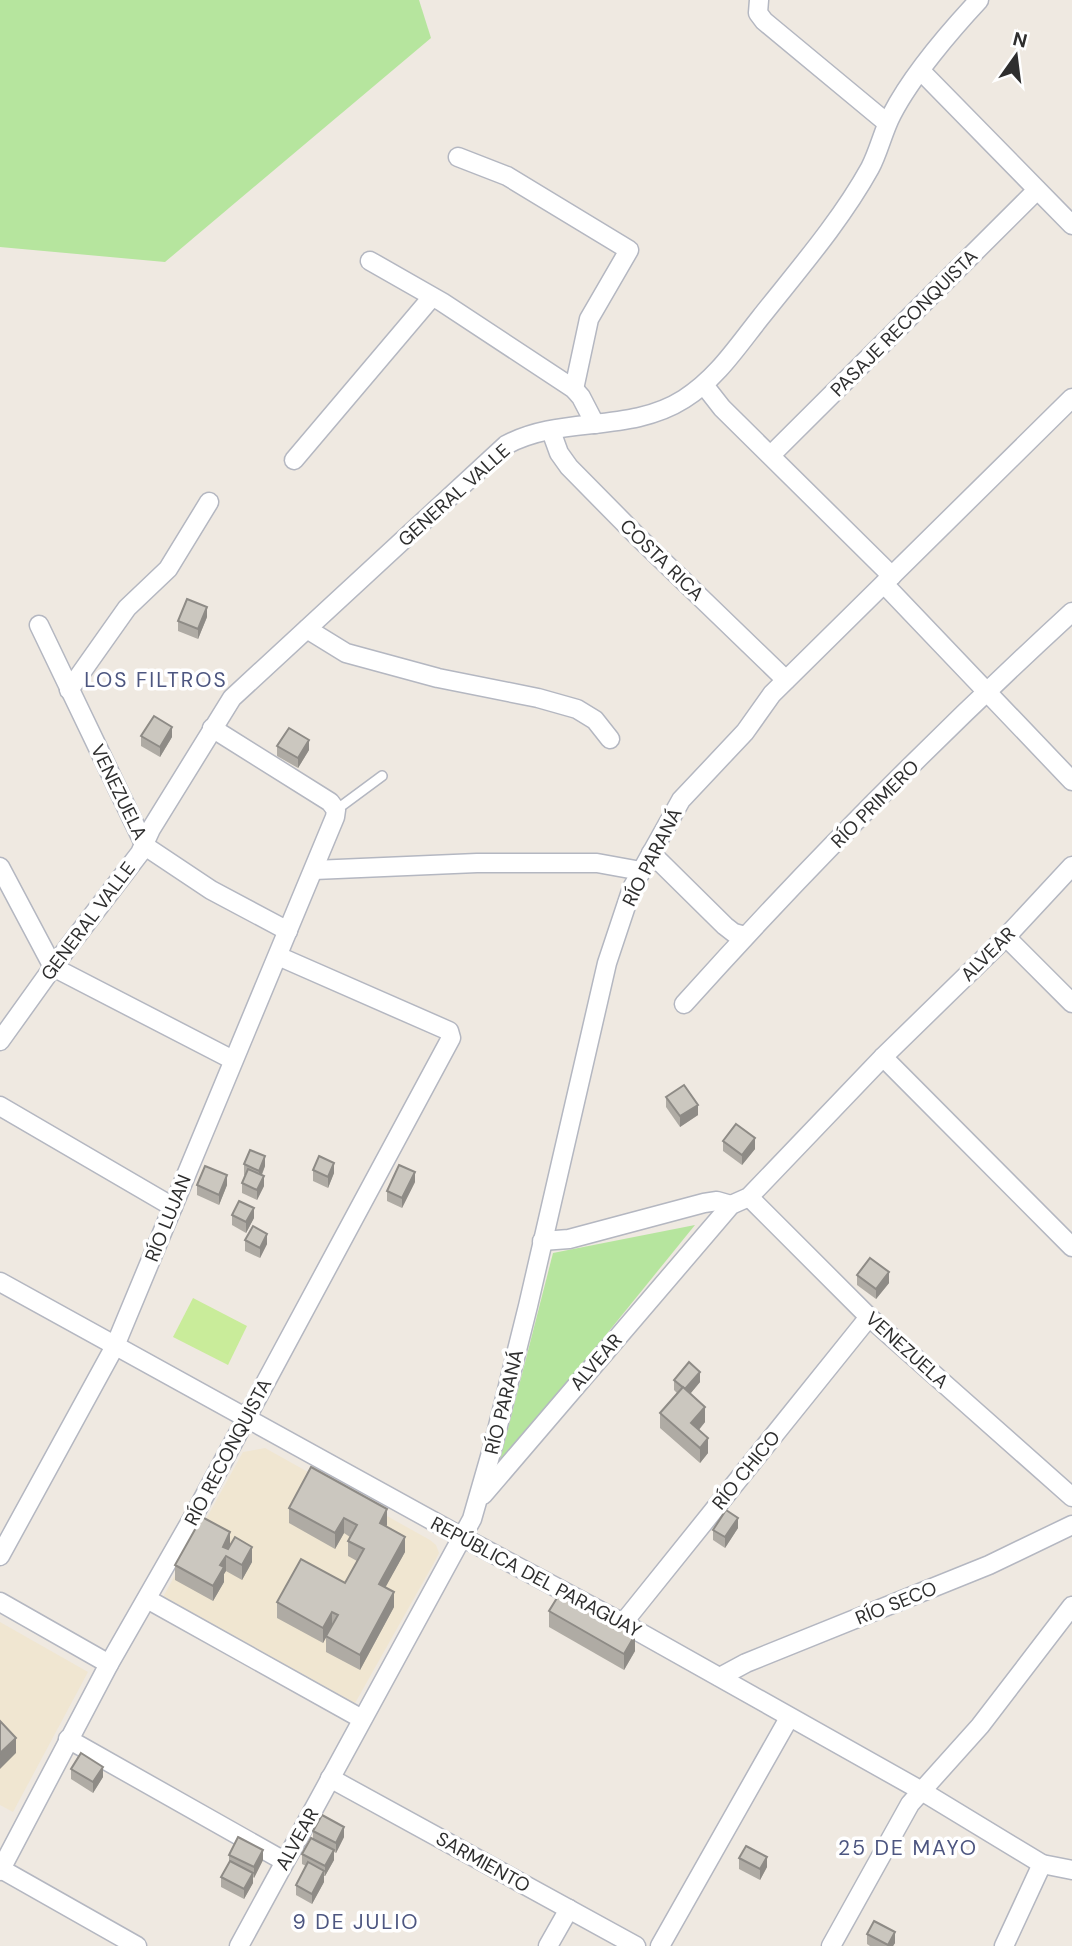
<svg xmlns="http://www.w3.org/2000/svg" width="1072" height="1946" font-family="'DM Sans',sans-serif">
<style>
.education{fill:#f0e6d1}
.green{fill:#b6e59e}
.pitch{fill:#c9ec9a}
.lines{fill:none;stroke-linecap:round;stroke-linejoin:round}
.service-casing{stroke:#b4b7c1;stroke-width:12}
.minor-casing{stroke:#b4b7c1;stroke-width:21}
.service{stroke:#fff;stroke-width:9}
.minor{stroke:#fff;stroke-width:18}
.wall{fill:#afaba4}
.shaded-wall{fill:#8e8b86}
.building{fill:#cbc7bf;stroke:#8e8b86;stroke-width:2}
.labels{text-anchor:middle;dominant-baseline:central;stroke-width:7;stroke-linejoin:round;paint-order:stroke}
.street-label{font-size:19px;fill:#2e2e2e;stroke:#fff}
.neighbourhood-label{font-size:21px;letter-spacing:2px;fill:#4d5680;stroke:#fff}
</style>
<rect width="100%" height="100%" fill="#efe9e1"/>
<!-- education -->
<g class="education">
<path d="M265,1448l165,92 6,5 3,8 -4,8 -81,144 -191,-108 80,-145z"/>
<path d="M0,1622l88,50 -75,140 -13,-7z"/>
</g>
<!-- green -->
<g class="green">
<path d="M0,0h419l12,38 -266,224 -165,-15z"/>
<path d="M695,1225l-197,243 55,-215z"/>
</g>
<!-- pitch -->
<path class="pitch" d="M193,1298l54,28 -19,39 -55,-28z"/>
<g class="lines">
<!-- service casing -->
<g class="service-casing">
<path id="service" d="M336,810l46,-34"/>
</g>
<!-- minor casing -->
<g class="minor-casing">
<g id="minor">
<path d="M759,0l-1,13 6,8 123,102"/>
<path d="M921,71l151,154"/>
<path d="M458,157l49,19 122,74 -40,69 -15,70"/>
<path d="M370,261l72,41 132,87 7,8 14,27"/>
<path d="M704,385l18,23 170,168"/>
<path d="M551,431l8,22 10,14 69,70 148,143"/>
<path d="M771,455l266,-265"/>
<path d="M294,460l138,-163"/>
<path d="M884,584l188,197"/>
<path d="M39,625l106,221 66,44 77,41"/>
<path d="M307,629l39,24 92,25 100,20 39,11 18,11 15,19"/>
<path d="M69,690l58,-82 41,-39 41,-67"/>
<path d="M651,853l74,73 9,7 11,3"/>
<path d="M0,867l53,100 180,93"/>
<path d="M314,870l163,-7h120l44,8"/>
<path d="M1006,937l66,66"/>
<path d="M684,1004c123,-137 253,-268 388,-392"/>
<path d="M0,1041l53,-74 87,-114 11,-24 81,-131 274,-253c55,-30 123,-11 178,-46 32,-20 53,-52 76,-81 38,-48 80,-96 110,-150 9,-17 13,-37 22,-54 19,-37 59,-84 87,-114"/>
<path d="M883,1057l189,190"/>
<path d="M0,1106l173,101"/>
<path d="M749,1197l120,120 203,180"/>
<path d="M542,1241l27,-2 135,-36 13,-2 14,4"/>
<path d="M0,1282l462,255 161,86 297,167 122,74 30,6"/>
<path d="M483,1495l248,-290 18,-8 134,-140 123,-120 66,-71"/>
<path d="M0,1556l115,-210 220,-529 1,-7 -6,-8 -118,-74"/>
<path d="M147,1599l215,120"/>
<path d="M0,1602l109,62"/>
<path d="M623,1623l246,-306"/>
<path d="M720,1677l26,-14 243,-98 83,-40"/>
<path d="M68,1739l216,122"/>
<path d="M330,1778l306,168"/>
<path d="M1,1869l136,77"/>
<path d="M0,1871l109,-207 83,-145 259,-481 -2,-7 -171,-75"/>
<path d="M239,1946l233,-427 21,-73 35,-140 79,-343 25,-75 49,-88 64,-68 27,-38 300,-296"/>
<path d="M548,1946l21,-37"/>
<path d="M660,1946l129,-228"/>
<path d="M831,1946l79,-142 70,-78 92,-120"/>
<path d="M1004,1946l38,-82"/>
</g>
</g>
<!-- service -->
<use href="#service" class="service"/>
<!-- minor -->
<use href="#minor" class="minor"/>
</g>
<!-- wall -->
<g class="wall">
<path d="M207,617l-9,22 -20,-8v-10z"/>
<path d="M141,736l31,1 -12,20 -19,-11z"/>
<path d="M277,746l32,4 -11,18 -21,-12z"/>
<path d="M666,1097l32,18 -18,12 -14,-20z"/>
<path d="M723,1141l32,8 -13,16 -19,-14z"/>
<path d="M244,1164l21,2 -3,9 2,11 -7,14 -15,-7v-10l3,-8h-1z"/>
<path d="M313,1170l21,3 -6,15 -15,-7z"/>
<path d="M415,1182l-13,26 -15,-7v-10z"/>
<path d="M197,1185h30l-8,20 -22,-10z"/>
<path d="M232,1215l22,3 -8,15 -14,-8z"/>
<path d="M245,1240l22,4 -7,14 -15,-7z"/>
<path d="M857,1275l32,8 -13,16 -19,-14z"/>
<path d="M674,1380l26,2 -10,12 15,28 -6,8 9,23 -8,10 -40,-35v-15l17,-20 -3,-3z"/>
<path d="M289,1508l98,17 -1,1 19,26 -20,35 9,20 -34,63 -34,-18v-15l-3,6 -46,-25v-16l68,-19 12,-22 -9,-5v-15l2,-4 -6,-4 -9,16 -46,-26z"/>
<path d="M738,1528l-13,20 -12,-8v-10z"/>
<path d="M230,1545l22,17 -10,18 -16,-9 -2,3v8l-11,19 -38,-21v-15z"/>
<path d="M549,1611l86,40 -11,19 -75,-43z"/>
<path d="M71,1769l32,8 -10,16 -22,-14z"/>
<path d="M313,1831l31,6 -8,16 -2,-1v8l-9,16h-1v6l-12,22 -16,-9v-10l10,-19 -4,-2v-10l11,-15z"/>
<path d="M229,1855l34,5 -9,18 -1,-1v6l-9,16 -23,-12v-10l8,-15z"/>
<path d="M739,1858l28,9 -7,13 -21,-11z"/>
<path d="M867,1934l28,9 -2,3h-23l-3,-2z"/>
</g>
<!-- shaded-wall -->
<g class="shaded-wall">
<path d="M207,607v10l-9,22v-10z"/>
<path d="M172,727v10l-12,20v-10z"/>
<path d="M309,740v10l-11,18v-10z"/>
<path d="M698,1105v10l-18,12v-11z"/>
<path d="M755,1138v11l-13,16v-10z"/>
<path d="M265,1156v10l-6,15v-10z"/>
<path d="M334,1163v10l-6,15v-11z"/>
<path d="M415,1172v10l-13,26v-10z"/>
<path d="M227,1175v10l-8,20v-10z"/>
<path d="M264,1176v10l-7,14v-10z"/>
<path d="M254,1208v10l-8,15v-11z"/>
<path d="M267,1234v10l-7,14v-10z"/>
<path d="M889,1272v11l-13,16v-10z"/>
<path d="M700,1372v10l-15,18v-10z"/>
<path d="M705,1407v15l-14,17v-16z"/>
<path d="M708,1438v15l-8,10v-15z"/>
<path d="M387,1509v16l-7,13v-15z"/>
<path d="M344,1518v15l-9,16v-16z"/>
<path d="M738,1518v10l-13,20v-11z"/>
<path d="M230,1532v16l-4,8v15l-2,3v8l-11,19v-15l10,-39z"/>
<path d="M405,1537v15l-26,47v-15z"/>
<path d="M252,1547v15l-10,18v-15z"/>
<path d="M394,1592v15l-34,63v-15z"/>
<path d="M332,1612v15l-9,16v-15z"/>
<path d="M635,1635v16l-11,19v-16z"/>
<path d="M16,1738v15l-16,16v-16z"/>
<path d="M103,1767v10l-10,16v-11z"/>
<path d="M344,1827v10l-8,16v-10z"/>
<path d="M263,1850v10l-9,18v-11z"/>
<path d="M334,1850v10l-9,16v-10z"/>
<path d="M767,1857v10l-7,13v-11z"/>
<path d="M324,1871v11l-12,22v-10z"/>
<path d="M253,1873v10l-9,16v-10z"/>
<path d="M895,1932v11l-2,3h-5z"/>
</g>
<!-- building -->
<g class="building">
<path d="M187,599l20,8 -9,22 -20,-8z"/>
<path d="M154,716l18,11 -12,20 -19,-11z"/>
<path d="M289,728l20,12 -11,18 -21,-12z"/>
<path d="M684,1085l14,20 -18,11 -14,-19z"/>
<path d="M736,1124l19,14 -13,17 -19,-14z"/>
<path d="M250,1150l15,6 -6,15 -15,-7z"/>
<path d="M319,1156l15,7 -6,14 -15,-7z"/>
<path d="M399,1165l16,7 -13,26 -15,-7z"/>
<path d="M205,1166l22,9 -8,20 -22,-10z"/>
<path d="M248,1169l16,7 -7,14 -15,-7z"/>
<path d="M239,1201l15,7 -8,14 -14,-7z"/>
<path d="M253,1226l14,8 -7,14 -15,-8z"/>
<path d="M870,1258l19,14 -13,17 -19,-14z"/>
<path d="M689,1362l11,10 -15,17 -11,-9z"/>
<path d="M683,1387l22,20 -14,16 17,15 -8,10 -40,-35z"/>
<path d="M311,1467l76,42 -7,14 25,14 -26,47 15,8 -34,63 -34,-19 12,-21 -6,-3 -9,16 -46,-26 24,-43 44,24 19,-34 -16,-8 9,-16 -13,-7 -9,15 -46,-25z"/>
<path d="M726,1510l12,8 -13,19 -12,-7z"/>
<path d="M202,1517l28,15 -7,15 5,2 7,-12 17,10 -10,18 -16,-9 -6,9 4,2 -11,19 -38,-21z"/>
<path d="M560,1593l75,42 -11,19 -75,-43z"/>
<path d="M0,1721l16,17 -16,15z"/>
<path d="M81,1753l22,14 -10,15 -22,-13z"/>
<path d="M322,1815l22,12 -8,16 -23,-12z"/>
<path d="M238,1837l25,13 -9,17 -25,-12z"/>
<path d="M311,1838l23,12 -9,16 -23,-12z"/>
<path d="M746,1846l21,11 -7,12 -21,-11z"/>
<path d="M230,1861l23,12 -9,16 -23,-12z"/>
<path d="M308,1862l16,9 -12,23 -16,-9z"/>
<path d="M874,1921l21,11 -7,13 -21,-11z"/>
</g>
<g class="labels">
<!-- street labels -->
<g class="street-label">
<text transform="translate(904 323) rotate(-45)">PASAJE RECONQUISTA</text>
<text transform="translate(454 495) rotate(-42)">GENERAL VALLE</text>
<text transform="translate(662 560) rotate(44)">COSTA RICA</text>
<text transform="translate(119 792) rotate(64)">VENEZUELA</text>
<text transform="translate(875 804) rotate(-45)">RÍO PRIMERO</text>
<text transform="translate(652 857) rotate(-63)">RÍO PARANÁ</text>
<text transform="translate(88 921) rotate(-53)">GENERAL VALLE</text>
<text transform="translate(988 954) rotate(-45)">ALVEAR</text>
<text transform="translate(168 1218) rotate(-68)">RÍO LUJAN</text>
<text transform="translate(907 1350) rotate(42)">VENEZUELA</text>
<text transform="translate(596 1362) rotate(-49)">ALVEAR</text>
<text transform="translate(504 1402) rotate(-76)">RÍO PARANÁ</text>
<text transform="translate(228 1452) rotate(-62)">RÍO RECONQUISTA</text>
<text transform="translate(746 1470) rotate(-51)">RÍO CHICO</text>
<text transform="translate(536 1577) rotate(28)">REPÚBLICA DEL PARAGUAY</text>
<text transform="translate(896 1603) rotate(-22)">RÍO SECO</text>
<text transform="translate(297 1839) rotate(-61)">ALVEAR</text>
<text transform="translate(483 1862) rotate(29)">SARMIENTO</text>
</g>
<!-- neighbourhood labels -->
<g class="neighbourhood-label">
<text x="156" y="680">LOS FILTROS</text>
<text x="908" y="1848">25 DE MAYO</text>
<text x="356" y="1922">9 DE JULIO</text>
</g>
</g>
<!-- north arrow -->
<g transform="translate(1016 56) rotate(14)" stroke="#ffffff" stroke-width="5" paint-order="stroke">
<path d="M0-5L12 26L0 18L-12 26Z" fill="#2e2e2e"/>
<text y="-10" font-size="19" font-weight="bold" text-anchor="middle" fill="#2e2e2e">N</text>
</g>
</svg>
